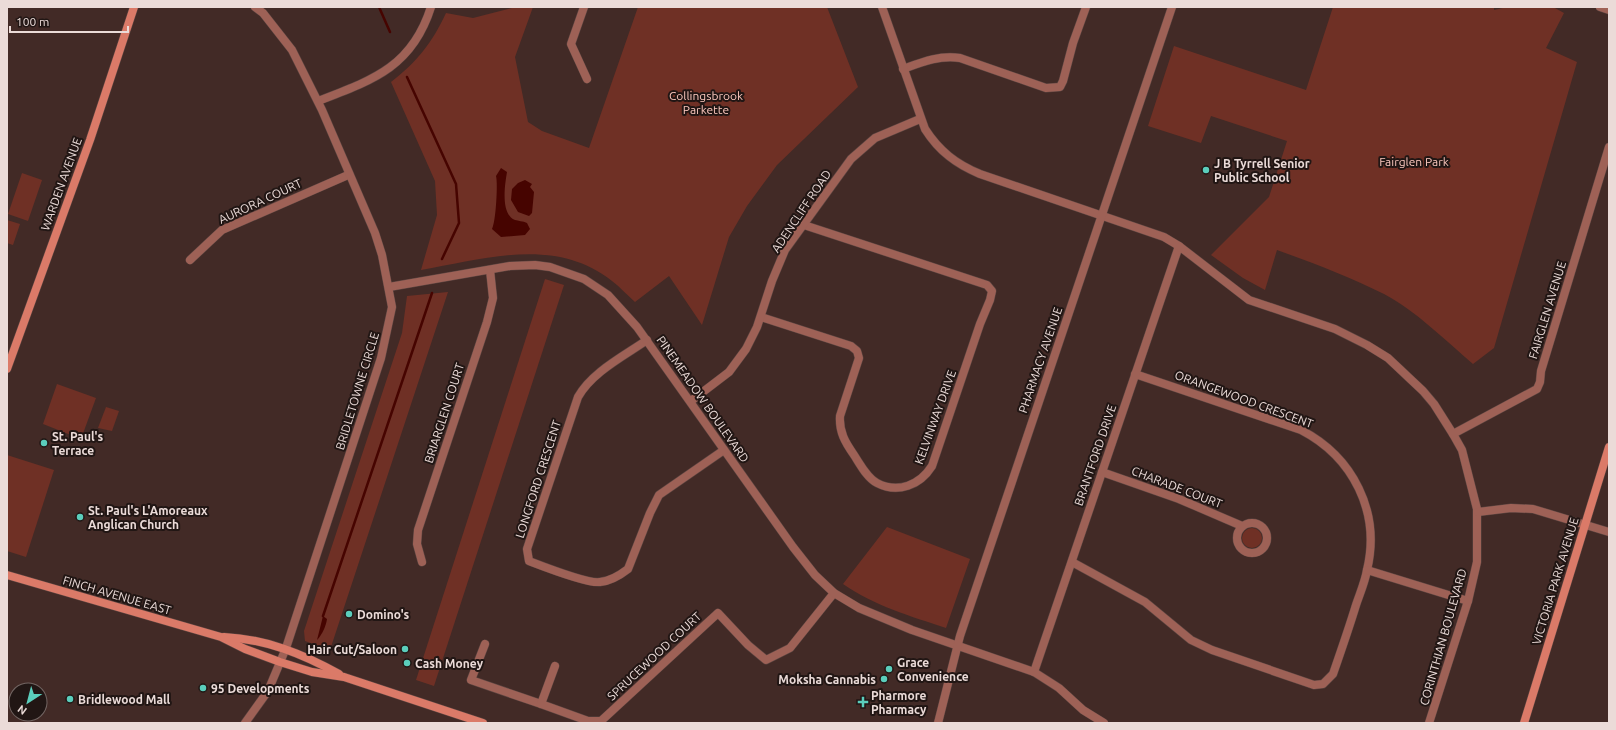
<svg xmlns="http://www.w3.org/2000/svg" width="1616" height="730" font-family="Ubuntu,sans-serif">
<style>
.green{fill:#6f3025}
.water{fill:#460400}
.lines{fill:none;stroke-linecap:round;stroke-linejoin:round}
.stream{stroke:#460400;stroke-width:2.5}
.minor-casing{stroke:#5d4642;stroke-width:9}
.tertiary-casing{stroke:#5d4642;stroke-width:9}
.secondary-casing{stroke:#5d4642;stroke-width:9}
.minor{stroke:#9e6156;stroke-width:8}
.tertiary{stroke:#9e6156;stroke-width:8}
.secondary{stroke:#db7a68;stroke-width:8}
.poi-dot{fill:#5bcebc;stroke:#211614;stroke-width:1.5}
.labels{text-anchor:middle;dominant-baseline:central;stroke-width:4;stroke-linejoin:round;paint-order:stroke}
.park-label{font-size:12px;fill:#fdc9bf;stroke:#211614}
.poi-label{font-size:12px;font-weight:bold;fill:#ebdbd8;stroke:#211614;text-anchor:start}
.street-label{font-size:12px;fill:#ebdbd8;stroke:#211614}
</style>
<rect width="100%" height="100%" fill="#422a26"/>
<!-- green -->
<g class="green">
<path d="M516,7h17l-18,50 13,65 14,9 47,17 49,-141h189l31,80 -81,78 -30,41 -18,31 -27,88 -33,-49 -34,26c-8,-7 -15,-15 -23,-21 -57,-45 -127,-22 -191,-11l16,-55 -2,-34 -44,-99c26,-20 41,-39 55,-69l27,5z"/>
<path d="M1333,7h161v3l13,-3h46l11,6 -18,35 31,14 -83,286 -21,16c-27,-23 -58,-54 -89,-70 -34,-17 -71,-31 -107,-44l-12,40 -22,-12 -32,-23 58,-58 18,-56 -76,-25 -10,27 -53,-17 26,-80 132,44z"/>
<path d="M22,173l20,7 -14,41 -20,-7z"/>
<path d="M7,220l13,4 -7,21 -6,-2z"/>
<path d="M545,279l19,6 -130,401 -18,-6z"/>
<path d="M448,292l-118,358 -25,-9 -1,-10 98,-298 5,-37z"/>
<path d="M57,384l39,14 -15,41 -38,-15z"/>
<path d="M106,407l13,4 -7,20 -14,-3z"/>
<path d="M7,455l47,15 -28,87 -19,-6z"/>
<path d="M887,527l83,32 -24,69c-36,-12 -71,-22 -103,-44z"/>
<circle cx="1252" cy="538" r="10"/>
</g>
<!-- water -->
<g class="water">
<path d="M501,168l6,4c-2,12 -7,42 8,48 3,1 8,1 12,3l3,6 -5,6 -24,2 -9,-8c4,-7 6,-47 4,-53z"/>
<path d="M525,180l7,4 -2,3 4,5 -2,21 -3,3 -11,-4 -7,-12 1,-11 6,-6z"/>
<path d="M323,616l4,3c-1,7 -5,16 -10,21z"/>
</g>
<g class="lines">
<!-- stream -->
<g class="stream">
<path d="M379,7l11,25"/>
<path d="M407,77l49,107 3,39 -17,36"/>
<path d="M323,616l109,-323"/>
</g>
<!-- minor casing -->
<g class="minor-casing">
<g id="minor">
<path d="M584,7l-13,37 16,35"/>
<path d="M1600,7l9,3"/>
<path d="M903,69c19,-7 36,-14 57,-11l86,30 14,-1 3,-6 10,-38 13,-36"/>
<path d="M190,260l32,-30 126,-55"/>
<path d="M761,317l90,29 6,5 2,7 -19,58c-1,16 5,26 14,39 6,9 13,23 23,28 21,11 43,2 55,-17l48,-142 10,-24 2,-9 -5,-6 -6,-2 -177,-58"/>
<path d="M647,340c-23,16 -55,32 -69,57l-51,152 2,12c13,5 59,23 71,21 11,-1 19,-6 28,-13l22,-56 9,-18 65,-45"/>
<path d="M691,401l38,-29 17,-23 11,-22 15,-46 13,-31 66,-91 24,-21 45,-19"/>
<path d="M1453,434l84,-45 3,-7 1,-11 68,-224"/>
<path d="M1102,472l77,27 63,27"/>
<circle cx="1252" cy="538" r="15"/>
<path d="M422,562l-5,-18 1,-14 69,-208 6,-24 -3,-28"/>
<path d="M1072,562l73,40 46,38 21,10 102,35 9,-1 10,-10c8,-23 16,-46 23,-69 4,-12 9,-23 11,-35 14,-58 -14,-113 -66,-140l-166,-56"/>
<path d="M1367,570l101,31"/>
<path d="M485,644l-14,36 70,24"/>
<path d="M555,666l-14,38 47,17h13l117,-108 30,32 18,15 24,-12 44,-55"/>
<path d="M1034,672l145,-426"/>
</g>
</g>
<!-- tertiary casing -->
<g class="tertiary-casing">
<g id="tertiary">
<path d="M882,7l43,122c14,22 31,35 55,45l184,63 15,9 70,54 86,29 32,16 21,13 35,33 11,13 19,30 9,16 15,59v53l-9,39 -39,122"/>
<path d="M318,101c55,-21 94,-34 113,-94"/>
<path d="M389,287l121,-21 25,-1 15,2 34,12 24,16 29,32 156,220 22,28 19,18 25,15 53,22 122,42 25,16 24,22 21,13"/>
<path d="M1478,512l33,-4 22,1 76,23"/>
<path d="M245,723l23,-32 18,-43 95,-290 11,-51 -10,-52 -7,-22 -53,-123 -30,-60 -29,-37 -8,-6"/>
<path d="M938,723l22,-87 212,-629"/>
</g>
</g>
<!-- secondary casing -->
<g class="secondary-casing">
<g id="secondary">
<path d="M7,369l83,-229 44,-133"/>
<path d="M7,575l214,62 24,12 35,13 32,10 32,5 139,46"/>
<path d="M224,637c42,2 79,17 115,37"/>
<path d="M1524,723l85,-276"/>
</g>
</g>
<!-- minor -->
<use href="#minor" class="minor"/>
<!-- tertiary -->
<use href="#tertiary" class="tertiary"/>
<!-- secondary -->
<use href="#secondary" class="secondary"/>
</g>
<!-- markers -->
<g class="poi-dot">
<circle cx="1206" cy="170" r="4"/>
<circle cx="44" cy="443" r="4"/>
<circle cx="80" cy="517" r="4"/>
<circle cx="349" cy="614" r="4"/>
<circle cx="405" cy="649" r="4"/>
<circle cx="407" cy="663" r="4"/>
<circle cx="889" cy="669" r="4"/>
<circle cx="884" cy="679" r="4"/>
<circle cx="203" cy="688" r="4"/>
<circle cx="70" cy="699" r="4"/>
<path d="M861 696h4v4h4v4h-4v4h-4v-4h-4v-4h4z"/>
</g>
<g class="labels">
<!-- park labels -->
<g class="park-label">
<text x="706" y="95">Collingsbrook<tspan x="706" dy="14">Parkette</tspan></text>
<text x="1414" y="161">Fairglen Park</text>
</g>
<!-- poi labels -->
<g class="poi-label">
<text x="1214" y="163">J B Tyrrell Senior<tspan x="1214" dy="14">Public School</tspan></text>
<text x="52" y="436">St. Paul's<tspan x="52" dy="14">Terrace</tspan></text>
<text x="88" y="510">St. Paul's L'Amoreaux<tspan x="88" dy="14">Anglican Church</tspan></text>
<text x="357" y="614">Domino's</text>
<text x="397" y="649" text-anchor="end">Hair Cut/Saloon</text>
<text x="897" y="662">Grace<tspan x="897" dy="14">Convenience</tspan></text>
<text x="415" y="663">Cash Money</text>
<text x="876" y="679" text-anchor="end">Moksha Cannabis</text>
<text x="211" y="688">95 Developments</text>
<text x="871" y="695">Pharmore<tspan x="871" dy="14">Pharmacy</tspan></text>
<text x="78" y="699">Bridlewood Mall</text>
</g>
<!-- street labels -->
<g class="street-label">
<text transform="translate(61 184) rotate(-70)">WARDEN AVENUE</text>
<text transform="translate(260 201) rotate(-25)">AURORA COURT</text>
<text transform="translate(801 211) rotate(-56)">ADENCLIFF ROAD</text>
<text transform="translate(1547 310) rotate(-73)">FAIRGLEN AVENUE</text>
<text transform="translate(1040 360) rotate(-71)">PHARMACY AVENUE</text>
<text transform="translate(357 391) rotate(-73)">BRIDLETOWNE CIRCLE</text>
<text transform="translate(703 399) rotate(55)">PINEMEADOW BOULEVARD</text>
<text transform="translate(1244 399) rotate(20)">ORANGEWOOD CRESCENT</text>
<text transform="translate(444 413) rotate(-72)">BRIARGLEN COURT</text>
<text transform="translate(935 417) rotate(-70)">KELVINWAY DRIVE</text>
<text transform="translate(1095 455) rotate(-71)">BRANTFORD DRIVE</text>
<text transform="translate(538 479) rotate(-72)">LONGFORD CRESCENT</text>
<text transform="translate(1177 487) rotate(21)">CHARADE COURT</text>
<text transform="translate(1555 581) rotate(-73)">VICTORIA PARK AVENUE</text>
<text transform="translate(117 595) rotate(16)">FINCH AVENUE EAST</text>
<text transform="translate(1443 637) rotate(-74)">CORINTHIAN BOULEVARD</text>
<text transform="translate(654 656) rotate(-43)">SPRUCEWOOD COURT</text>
</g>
</g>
<!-- border -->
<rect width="1616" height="730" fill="none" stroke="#ebdbd8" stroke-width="16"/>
<!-- north arrow -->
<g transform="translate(28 702) rotate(216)"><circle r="19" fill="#211614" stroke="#726562"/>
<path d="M0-3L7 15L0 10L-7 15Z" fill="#5bcebc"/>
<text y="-6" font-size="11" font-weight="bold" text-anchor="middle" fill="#ebdbd8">N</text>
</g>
<!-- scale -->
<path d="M10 26v6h118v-6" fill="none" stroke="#ebdbd8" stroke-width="2"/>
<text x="16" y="26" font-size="12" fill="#ebdbd8" stroke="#211614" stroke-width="3" paint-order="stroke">100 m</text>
</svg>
